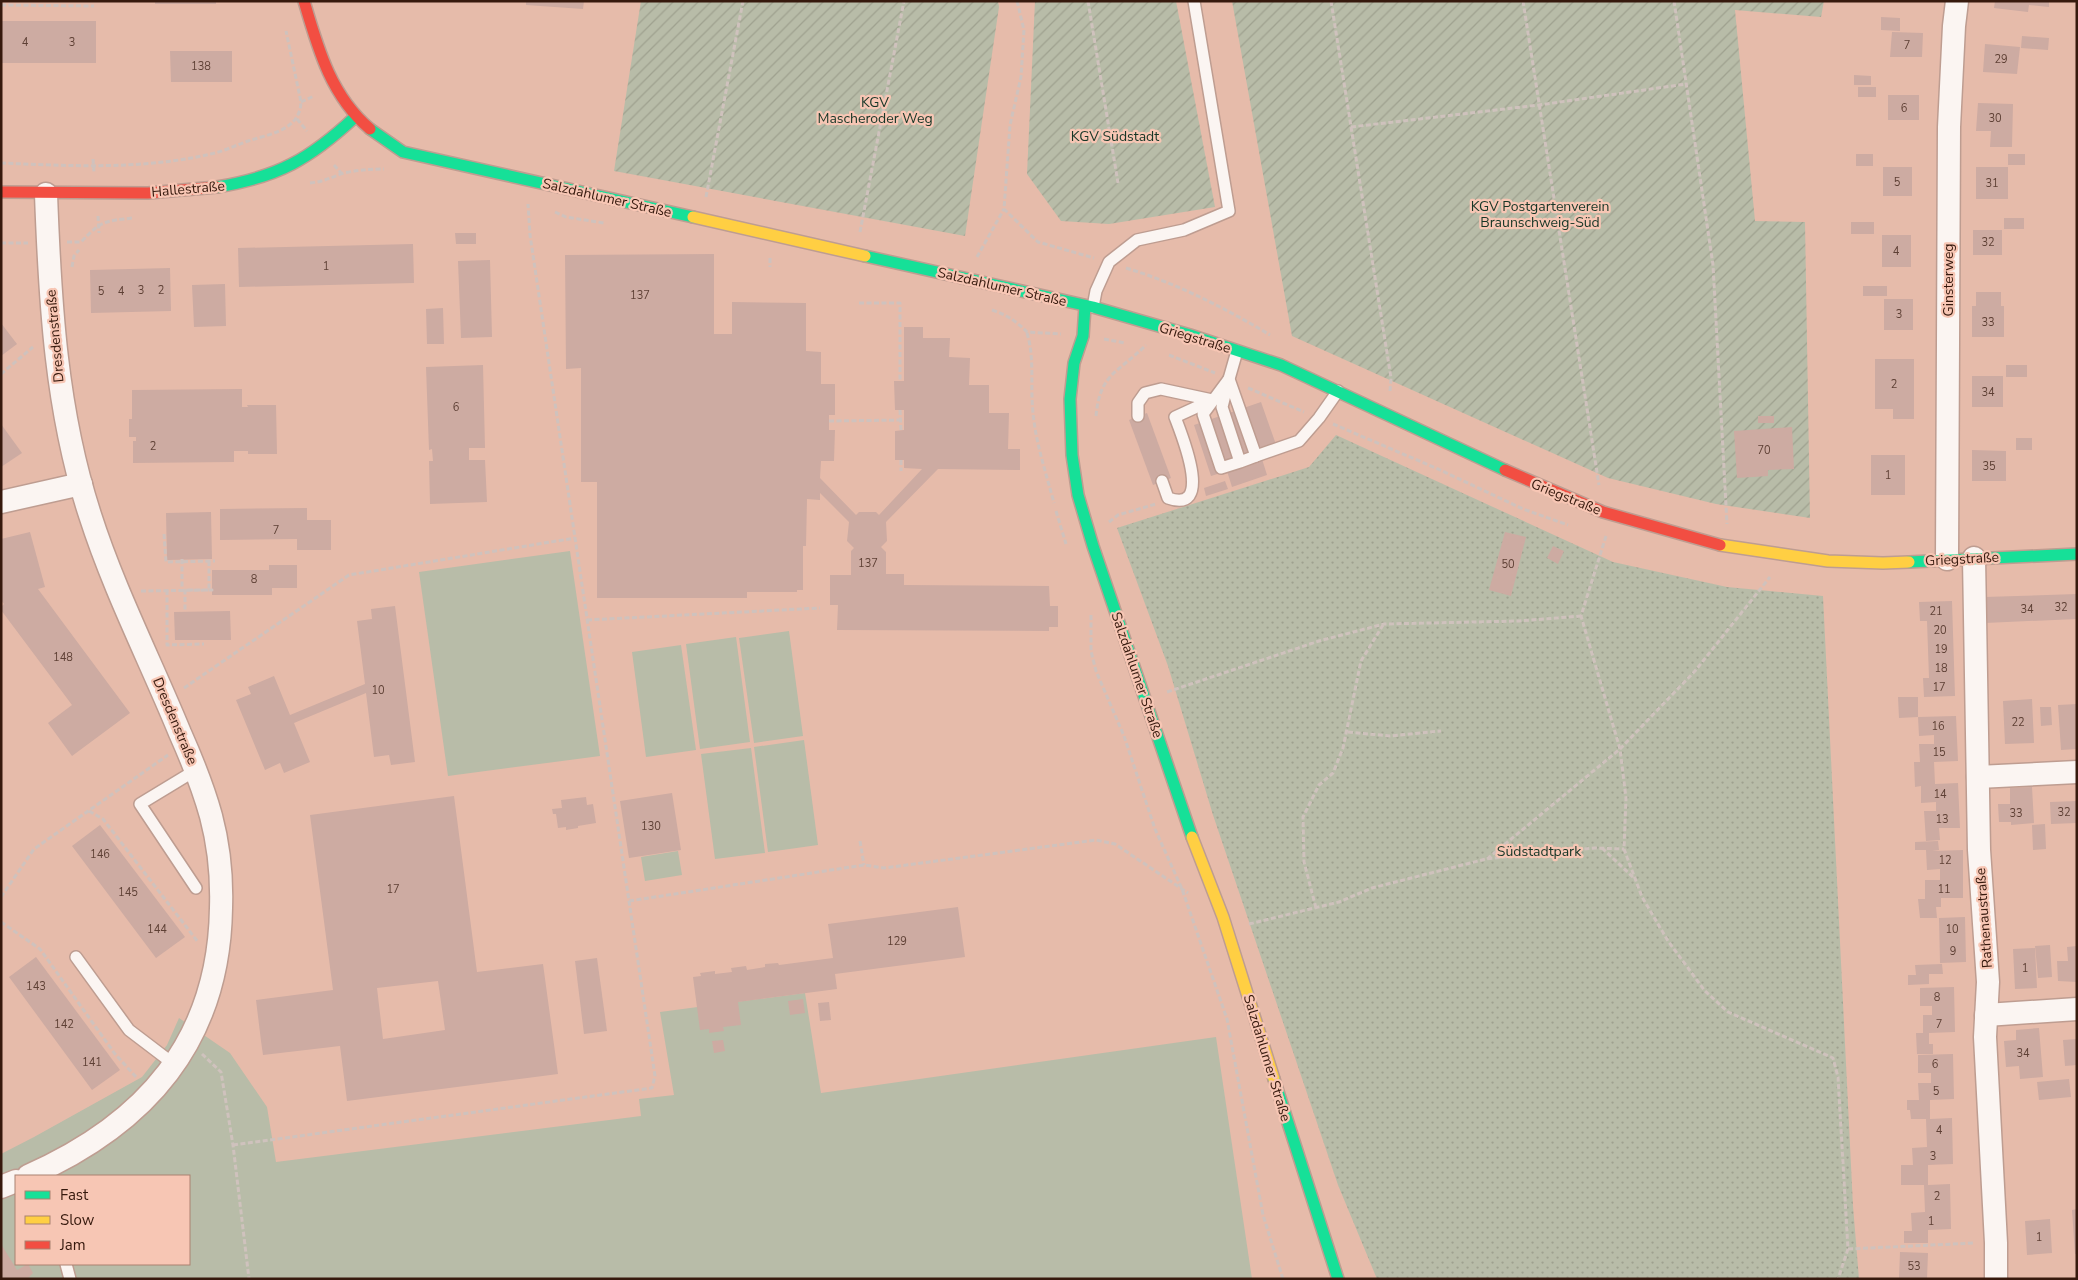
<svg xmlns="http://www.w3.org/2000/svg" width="2078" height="1280" font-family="'Nunito Sans',sans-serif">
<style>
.grass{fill:#b8bca8;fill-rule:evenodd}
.park{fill:url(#park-dots)}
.garden{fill:url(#garden-furrows)}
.building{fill:#cdaba2;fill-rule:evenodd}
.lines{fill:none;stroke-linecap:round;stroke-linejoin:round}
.lane-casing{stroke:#be9d91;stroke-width:14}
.street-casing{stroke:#be9d91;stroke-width:25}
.fast-casing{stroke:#be9d91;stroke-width:14}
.slow-casing{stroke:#be9d91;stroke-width:14}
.jam-casing{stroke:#be9d91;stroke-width:14}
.path{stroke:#cfc2bd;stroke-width:3;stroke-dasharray:5 2.5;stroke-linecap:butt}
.lane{stroke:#fbf5f2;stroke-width:11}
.street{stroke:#fbf5f2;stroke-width:22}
.fast{stroke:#16e098;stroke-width:11}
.slow{stroke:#ffcf43;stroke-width:11}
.jam{stroke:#f24e42;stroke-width:11}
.labels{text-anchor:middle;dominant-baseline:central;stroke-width:4.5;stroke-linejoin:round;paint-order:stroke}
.number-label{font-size:11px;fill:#5e4035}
.park-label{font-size:14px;fill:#163526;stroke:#f7c6b4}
.street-label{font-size:14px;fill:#36190d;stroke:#f7c6b4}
</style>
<defs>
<pattern id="park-dots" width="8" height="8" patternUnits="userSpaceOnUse" patternTransform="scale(1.25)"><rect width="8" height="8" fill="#b8bca8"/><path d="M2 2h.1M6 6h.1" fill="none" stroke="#9fa18f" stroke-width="1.8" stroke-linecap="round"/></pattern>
<pattern id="garden-furrows" width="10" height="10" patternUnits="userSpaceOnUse" patternTransform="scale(1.25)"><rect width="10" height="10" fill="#b8bca8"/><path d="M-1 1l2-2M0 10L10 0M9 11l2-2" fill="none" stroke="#9fa18f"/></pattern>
</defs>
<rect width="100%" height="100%" fill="#e6bbaa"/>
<!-- grass -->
<g class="grass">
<path d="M570,551l30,205 -152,20 -29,-204z"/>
<path d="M789,631l14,105 -49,7 -15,-105z"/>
<path d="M736,637l14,105 -50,7 -14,-105z"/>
<path d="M681,645l15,105 -50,7 -14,-105z"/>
<path d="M804,740l14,105 -50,7 -14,-105z"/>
<path d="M751,748l14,105 -50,6 -14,-105z"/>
<path d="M678,851l4,24 -37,6 -4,-24z"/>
<path d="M805,993l16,100 395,-56 36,242h-1251v-125l33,-17 108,-60 25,-32 12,-27 51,35 37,54 9,55 365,-46 -2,-17 35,-4 -14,-83zM16,1176h173v88h-173z"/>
</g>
<!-- park -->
<path class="park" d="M1336,435l277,127 114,25 96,9 30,610 6,73h-482l-39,-94 -125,-370 -45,-149 -51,-138 192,-61z"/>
<!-- garden -->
<g class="garden">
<path d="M641,1h357l1,6 -34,229 -351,-65z"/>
<path d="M1035,1h141l39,206 -106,17 -48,-3 -34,-47z"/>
<path d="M1232,1h592l-3,16 -86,-7 20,211 50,1 5,296 -94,-14 -108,-26 -316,-142z"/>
</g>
<!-- building -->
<g class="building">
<rect x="155" y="1" width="61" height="3"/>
<path d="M526,1h58l-1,8 -57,-4z"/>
<path d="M1995,1h54v6l-20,-2 -1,7 -34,-4z"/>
<path d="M1881,17l19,1v13l-19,-1z"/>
<rect x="1" y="21" width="95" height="42"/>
<path d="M1892,32l31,1 -1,24h-32z"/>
<path d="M2022,36l27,2 -1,12 -27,-2z"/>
<path d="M1985,44l35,3 -3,27 -34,-2z"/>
<path d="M170,51h62v31h-61z"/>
<path d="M1854,75l17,1v9h-17z"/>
<rect x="1858" y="87" width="18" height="10"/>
<rect x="1888" y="95" width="31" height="25"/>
<path d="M1978,103l35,1 -1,43h-22l1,-16h-15z"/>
<rect x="1856" y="154" width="17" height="12"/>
<rect x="2008" y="154" width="17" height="11"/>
<rect x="1883" y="167" width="29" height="29"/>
<rect x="1976" y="167" width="32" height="32"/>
<rect x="2004" y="218" width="20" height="11"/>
<rect x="1851" y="222" width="23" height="12"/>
<rect x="1973" y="230" width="29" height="25"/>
<path d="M455,233h21v11h-20z"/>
<rect x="1882" y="235" width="29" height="32"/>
<path d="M413,244l1,39 -175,4 -1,-39z"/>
<path d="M714,254v80h18v-32l74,1v48l15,1v32h14v31h-6v15h6l-1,31h-13l-1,17 36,37 3,-3h17l3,3 43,-46 -18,-1v-8h-9v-29l9,-1v-20h-9l-1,-29h10v-54h19v11h27l-1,19 21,1 -1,27h20v28h20l-1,36h12v21l-82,-1 -52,53 1,19 -6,6 5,5v22h18v11l145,1 1,20h8v21h-9v4l-212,-1 1,-25h-8v-30h21v-24l3,-3 -7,-7 2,-19 -29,-29v7l-13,-1 -1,47h-3v44h-6v2h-50v6h-150v-116h-16v-114l-15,1 -1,-114z"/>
<path d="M490,260l2,77 -31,1 -3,-77z"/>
<path d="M170,268l1,43 -80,2 -1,-43z"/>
<path d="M225,284l1,42 -32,1 -2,-42z"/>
<rect x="1863" y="286" width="24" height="10"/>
<path d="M1976,292h25v14h3v31h-32v-31h4z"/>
<rect x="1884" y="299" width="29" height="31"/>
<path d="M443,308l1,36h-17l-1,-35z"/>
<path d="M1,323l16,21 -16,12z"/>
<path d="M1875,359h39v60h-21v-10h-18z"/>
<path d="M483,365l2,83h-16v12h16l2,42 -57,2 -1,-43h4l-1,-12 -3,1 -3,-83z"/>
<rect x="2006" y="365" width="21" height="12"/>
<rect x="1972" y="376" width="31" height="31"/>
<path d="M242,389v18h6l-1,-2h29l1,49h-29v-3h-14v11l-101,1v-22h3v-4h-7v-18h3v-29z"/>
<path d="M1261,402l18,51 -17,6 5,16 -35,12 -5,-16 -16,5 -17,-51z"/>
<path d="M1147,413l24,65 -18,7 -24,-65z"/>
<rect x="1758" y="416" width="16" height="7"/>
<path d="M1,424l21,29 -21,14z"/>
<path d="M1792,427l2,42 -26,1v6l-31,2 -3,-47z"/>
<rect x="2016" y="438" width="16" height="12"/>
<path d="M1972,450l34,1v30h-34z"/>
<rect x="1871" y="455" width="34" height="40"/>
<path d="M1225,481l3,8 -22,7 -2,-8z"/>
<path d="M307,508v12h24v30h-34v-11l-77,1v-31z"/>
<path d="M211,512l1,47 -45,1 -1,-47z"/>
<path d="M30,532l15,55 -7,2 92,124 -58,43 -24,-33 24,-18 -71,-95v-3l3,-3 -3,-4v-61z"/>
<path d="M1505,532l21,5 -15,59 -22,-6z"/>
<path d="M1553,546l11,5 -6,13 -11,-6z"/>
<path d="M269,565h28v23h-25v7h-60v-25h57z"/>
<path d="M2077,594v25l-92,4 -1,-26z"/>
<path d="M1952,601l3,95 -31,1 -1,-19h6l-2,-57h-7l-1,-19z"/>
<path d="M395,606l20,156 -24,3 -2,-10 -15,2 -8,-64 -72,30 16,39 -26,11 -4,-10 -15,7 -29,-70 15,-6 -3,-7 26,-11 16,39 75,-31 -8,-63 15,-2 -1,-10z"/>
<path d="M230,611l1,29h-56l-1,-28z"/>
<path d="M1898,697h20v20l-19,1z"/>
<path d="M2032,699l2,44 -29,1 -2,-43z"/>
<path d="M2077,704v45l-16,1 -3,-45z"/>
<path d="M2040,707h11l1,18 -11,1z"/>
<path d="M1956,716l2,45 -24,1 1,22 23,-1 2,45h-21l1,12 -14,1 -2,-30h12v-9l-15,1v-17l-6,1 -1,-25h6l-1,-18h15v-9l-15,1 -1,-19z"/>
<path d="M2032,787l2,36 -23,2v-3h-12l-1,-18h12v-16z"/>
<path d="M672,793l9,57 -52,8 -9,-57z"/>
<path d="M454,796l23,176 66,-8 15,110 -211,27 -7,-55 -77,9 -2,-14 -5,-41 77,-10 -23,-175zM438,981l7,49 -62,9 -6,-51z"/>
<path d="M586,797l1,8 6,-1 3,19 -18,3v2l-12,2v-3l-8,1 -2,-14h-3l-1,-5 10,-1 -1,-8z"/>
<path d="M2077,801v22l-26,1 -1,-22z"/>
<path d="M2045,824l1,25 -13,1 -1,-25z"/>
<path d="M100,825l85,112 -29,21 -84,-112z"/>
<path d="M1938,841l1,9 -7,1 31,-1v48h-22v9h-5l1,11h-17l-2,-19h7v-19h15v-11l-13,1 -1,-20h-11v-8z"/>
<path d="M958,907l7,50 -130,17 2,15 -99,13 3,23 -18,2 1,4 -15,2v-4l-9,1 -7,-53 8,-1 -1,-3 15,-2v3l17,-2 -1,-4 15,-2 1,4 18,-3v-3l13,-1 1,2 54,-7 -5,-34z"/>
<path d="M1965,917l1,45 -26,1 -1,-45z"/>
<path d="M2050,945l2,32 -14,1 -3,-32z"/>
<path d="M2077,946v36l-19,-1 -1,-20h11l-1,-14z"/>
<path d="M2035,948l2,40 -22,1 -2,-40z"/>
<path d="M36,957l84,113 -28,20 -83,-113z"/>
<path d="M597,958l10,73 -23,3 -9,-73z"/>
<path d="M1942,964l1,10h-14v10l-21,1v-10h8l-1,-10z"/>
<path d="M1954,987l1,45 -26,1v11h4v10h-16l-1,-21h7v-18h9v-9h-12v-18z"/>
<path d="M803,999l2,14 -15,2 -2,-14z"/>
<path d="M829,1002l2,18 -11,1 -2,-18z"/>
<path d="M2039,1028l4,49 -23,2 -1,-13 -13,1 -2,-26 12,-1v-10z"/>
<path d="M2077,1039v26l-12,1 -2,-26z"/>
<path d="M723,1040l2,11 -11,2 -2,-12z"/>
<path d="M1953,1054l1,45 -24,1v19l22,-1 1,46 -25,1v20l22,-1 1,45 -23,1v13h-24v-12h8l-1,-18 14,-1 -1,-27h-23v-20h12l-1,-17 15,-1 -1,-28h-15l-1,-9h-3v-10h12l-1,-17h13v-10h-13v-18z"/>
<path d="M2069,1079l2,18 -32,3 -2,-18z"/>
<path d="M2077,1209v45h-2l-3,-44z"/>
<path d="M2050,1219l2,34 -25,2 -2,-34z"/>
<path d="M1,1244l16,26 11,-6 5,9 -6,6h-26z"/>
<path d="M1900,1252l28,1 -1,26h-28z"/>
</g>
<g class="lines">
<!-- lane casing -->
<g class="lane-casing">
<g id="lane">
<path d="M1093,307l3,-16 13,-29 28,-22 47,-10 45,-19 -35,-210"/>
<path d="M1237,351l-8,28 27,77 43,-15 20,-23 19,-27"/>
<path d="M1138,416v-13l7,-10 16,-4 51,11 -37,17c6,16 40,98 -7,81l-6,-17"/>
<path d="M1240,462l-19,6 -18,-54 26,-35 -7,28 18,55 16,-6"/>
<path d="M196,770l-56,34 56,84"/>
<path d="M76,957l53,73 46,35"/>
<path d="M66,1264l4,15"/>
</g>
</g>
<!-- street casing -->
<g class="street-casing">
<g id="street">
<path d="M1,502l80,-18"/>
<path d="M1974,558l5,292 9,132 -3,55 11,206v36"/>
<path d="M1947,559l2,-432 5,-101 3,-25"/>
<path d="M1978,777l99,-5"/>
<path d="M1986,1015l91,-6"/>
<path d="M28,1176c118,-52 191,-135 193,-268 1,-31 -2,-62 -10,-92 -8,-29 -19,-56 -31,-83 -30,-73 -66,-143 -90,-218 -34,-104 -40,-212 -44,-321"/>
<path d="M1,1187l15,-6"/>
</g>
</g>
<!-- fast casing -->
<g class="fast-casing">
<g id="fast">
<path d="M370,129l33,23 290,65"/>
<path d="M217,187c61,-10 93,-28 138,-70"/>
<path d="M865,256l228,51 97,28 91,30 224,105"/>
<path d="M1085,306l-2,30 -9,27 -4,36 2,56 6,40 15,51 99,291"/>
<path d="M1909,562l168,-8"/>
<path d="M1274,1079l64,200"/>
</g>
</g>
<!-- slow casing -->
<g class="slow-casing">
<g id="slow">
<path d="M693,217l172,39"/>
<path d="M1720,545l108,16 55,2 26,-1"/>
<path d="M1192,837l31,80 51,162"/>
</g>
</g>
<!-- jam casing -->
<g class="jam-casing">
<g id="jam">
<path d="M304,1c14,48 27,95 66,128"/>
<path d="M1,192l147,1 69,-6"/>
<path d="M1505,470l98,42 117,33"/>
</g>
</g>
<!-- path -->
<g class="path">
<path d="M1017,1l7,29 -3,47 -11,48 -6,84 34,33 56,16"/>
<path d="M1088,1l30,182"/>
<path d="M1331,1l60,377 -1,13"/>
<path d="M1523,1l76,484"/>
<path d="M1674,1l39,264 14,259"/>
<path d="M1,5l93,1"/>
<path d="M301,102l13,-6"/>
<path d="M297,119l10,12"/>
<path d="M1351,127l188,-22 147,-21"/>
<path d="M93,159l1,13"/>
<path d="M1,163c70,3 145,7 214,-10 11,-3 22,-8 33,-12 22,-7 52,-11 53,-39l-15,-71"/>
<path d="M334,165l8,9"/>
<path d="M310,183c13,-1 22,-6 34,-10 14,-3 26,-4 40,-4"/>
<path d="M706,197l37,-196"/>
<path d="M555,212l11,5 38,6"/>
<path d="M98,216l1,17"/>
<path d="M860,232l44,-231"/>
<path d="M67,242h14c20,-21 23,-21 52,-24"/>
<path d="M1,243h27"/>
<path d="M977,257l27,-48"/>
<path d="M770,258v9"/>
<path d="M72,267l2,-11 5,-6"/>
<path d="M1126,268c50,15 99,40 144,67"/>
<path d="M859,303h41v77"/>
<path d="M992,310c15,5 24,11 35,22l34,2"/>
<path d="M1027,333c8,26 3,52 6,80 3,31 13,60 21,90"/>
<path d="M1104,339l21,4"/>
<path d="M1169,355l46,18"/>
<path d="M1,374l32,-27"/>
<path d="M1248,388l56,24"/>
<path d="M900,410l1,21"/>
<path d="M1096,416c4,-43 22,-43 50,-71"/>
<path d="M829,421l75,-1"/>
<path d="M1333,424l105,45 85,40 45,16"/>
<path d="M901,460v11"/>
<path d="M1056,511l10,33"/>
<path d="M1109,522l9,-7 38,-11"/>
<path d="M164,534l2,28 49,-1"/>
<path d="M1606,536l-25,80 39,133 6,49 -2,51 18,48 26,44 37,50 23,21 105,46 5,19 10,172 -10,30"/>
<path d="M182,559v31"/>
<path d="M209,561v29"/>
<path d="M167,590v55l37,-1"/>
<path d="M141,591l71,-1h-27v22"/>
<path d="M1091,615v36l5,20 28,65 31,93 27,60 45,130 36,196 20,64"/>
<path d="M587,620l233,-12"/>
<path d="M184,688l165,-113 226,-37"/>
<path d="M1167,692l152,-51 65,-17 135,-3 62,-5"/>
<path d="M1348,732l42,4 51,-5"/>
<path d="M89,811l14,8 95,123"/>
<path d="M860,841l4,24"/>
<path d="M1602,848l33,31"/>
<path d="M1487,859l133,-110 75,-78 75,-94"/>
<path d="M1,897l33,-48 134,-94"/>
<path d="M629,901l235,-36 20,3 212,-28 19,4 73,49"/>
<path d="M1316,908l-12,-46 -1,-45 16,-32 14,-12 10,-25 18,-87 22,-36"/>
<path d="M1,922l39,27 75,105 22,24"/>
<path d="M1249,924l90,-22 33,-14 114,-29 109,-11 29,1"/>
<path d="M202,1054l19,18 12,73 16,134"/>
<path d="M233,1145l419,-57 3,-12 -125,-841 -2,-31"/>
<path d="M1848,1249l127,-6"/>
</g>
<!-- lane -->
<use href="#lane" class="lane"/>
<!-- street -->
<use href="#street" class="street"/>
<!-- fast -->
<use href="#fast" class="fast"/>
<!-- slow -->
<use href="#slow" class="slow"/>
<!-- jam -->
<use href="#jam" class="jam"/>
</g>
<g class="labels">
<!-- number labels -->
<g class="number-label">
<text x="25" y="42">4</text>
<text x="72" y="42">3</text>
<text x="1907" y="45">7</text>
<text x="2001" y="59">29</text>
<text x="201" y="66">138</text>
<text x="1904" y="108">6</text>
<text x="1995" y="118">30</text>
<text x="1897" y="182">5</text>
<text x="1992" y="183">31</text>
<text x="1988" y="242">32</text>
<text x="1896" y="251">4</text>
<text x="326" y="266">1</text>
<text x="141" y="290">3</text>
<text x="161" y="290">2</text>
<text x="101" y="291">5</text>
<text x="121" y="291">4</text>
<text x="640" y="295">137</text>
<text x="1899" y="314">3</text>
<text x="1988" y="322">33</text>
<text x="1894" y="384">2</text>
<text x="1988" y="392">34</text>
<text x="456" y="407">6</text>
<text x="153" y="446">2</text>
<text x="1764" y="450">70</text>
<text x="1989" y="466">35</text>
<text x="1888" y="475">1</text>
<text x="276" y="530">7</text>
<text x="868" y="563">137</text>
<text x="1508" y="564">50</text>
<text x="254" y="579">8</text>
<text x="2061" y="607">32</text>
<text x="2027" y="609">34</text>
<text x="1936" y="611">21</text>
<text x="1940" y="630">20</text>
<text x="1941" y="649">19</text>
<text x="63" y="657">148</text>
<text x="1941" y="668">18</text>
<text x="1939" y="687">17</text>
<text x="378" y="690">10</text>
<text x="2018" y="722">22</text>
<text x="1938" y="726">16</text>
<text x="1939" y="752">15</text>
<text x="1940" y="794">14</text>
<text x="2064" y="812">32</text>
<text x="2016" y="813">33</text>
<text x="1942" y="819">13</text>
<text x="651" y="826">130</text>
<text x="100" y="854">146</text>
<text x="1945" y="860">12</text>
<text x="393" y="889">17</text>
<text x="1944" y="889">11</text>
<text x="128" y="892">145</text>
<text x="157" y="929">144</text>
<text x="1952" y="929">10</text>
<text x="897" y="941">129</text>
<text x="1953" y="951">9</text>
<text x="2025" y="968">1</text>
<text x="36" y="986">143</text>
<text x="1937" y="997">8</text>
<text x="64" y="1024">142</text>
<text x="1939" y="1024">7</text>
<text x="2023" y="1053">34</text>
<text x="92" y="1062">141</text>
<text x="1935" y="1064">6</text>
<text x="1936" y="1091">5</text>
<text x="1939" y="1130">4</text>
<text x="1933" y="1156">3</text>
<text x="1937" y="1196">2</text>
<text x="1931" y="1221">1</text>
<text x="2039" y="1237">1</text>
<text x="1914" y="1266">53</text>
</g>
<!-- park labels -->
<g class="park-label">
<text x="875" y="102">KGV<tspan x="875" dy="16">Mascheroder Weg</tspan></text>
<text x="1115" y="136">KGV Südstadt</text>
<text x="1540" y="206">KGV Postgartenverein<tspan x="1540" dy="16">Braunschweig-Süd</tspan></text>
<text x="1539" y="851">Südstadtpark</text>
</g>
<!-- street labels -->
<g class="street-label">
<text transform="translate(188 189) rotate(-5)">Hallestraße</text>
<text transform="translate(607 198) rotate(13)">Salzdahlumer Straße</text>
<text transform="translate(1948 280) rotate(-90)">Ginsterweg</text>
<text transform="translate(1002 287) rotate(13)">Salzdahlumer Straße</text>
<text transform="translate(55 336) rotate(-95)">Dresdenstraße</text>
<text transform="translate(1195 338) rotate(17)">Griegstraße</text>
<text transform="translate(1566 497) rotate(22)">Griegstraße</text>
<text transform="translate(1962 559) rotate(-3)">Griegstraße</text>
<text transform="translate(1137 675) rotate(71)">Salzdahlumer Straße</text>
<text transform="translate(175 721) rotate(67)">Dresdenstraße</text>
<text transform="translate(1984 918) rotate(-94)">Rathenaustraße</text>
<text transform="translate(1267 1058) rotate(73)">Salzdahlumer Straße</text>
</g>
</g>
<!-- border -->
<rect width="2078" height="1280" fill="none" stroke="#36190d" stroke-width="5"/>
<!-- legend -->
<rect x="15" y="1175" width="175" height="90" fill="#f7c6b4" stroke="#aa8171"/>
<rect x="25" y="1191" width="25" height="8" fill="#16e098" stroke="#aa8171"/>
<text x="60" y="1200" font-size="15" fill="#36190d">Fast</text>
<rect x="25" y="1216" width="25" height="8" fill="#ffcf43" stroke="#aa8171"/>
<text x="60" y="1225" font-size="15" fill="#36190d">Slow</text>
<rect x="25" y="1241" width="25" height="8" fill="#f24e42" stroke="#aa8171"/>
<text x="60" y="1250" font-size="15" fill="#36190d">Jam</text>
</svg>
